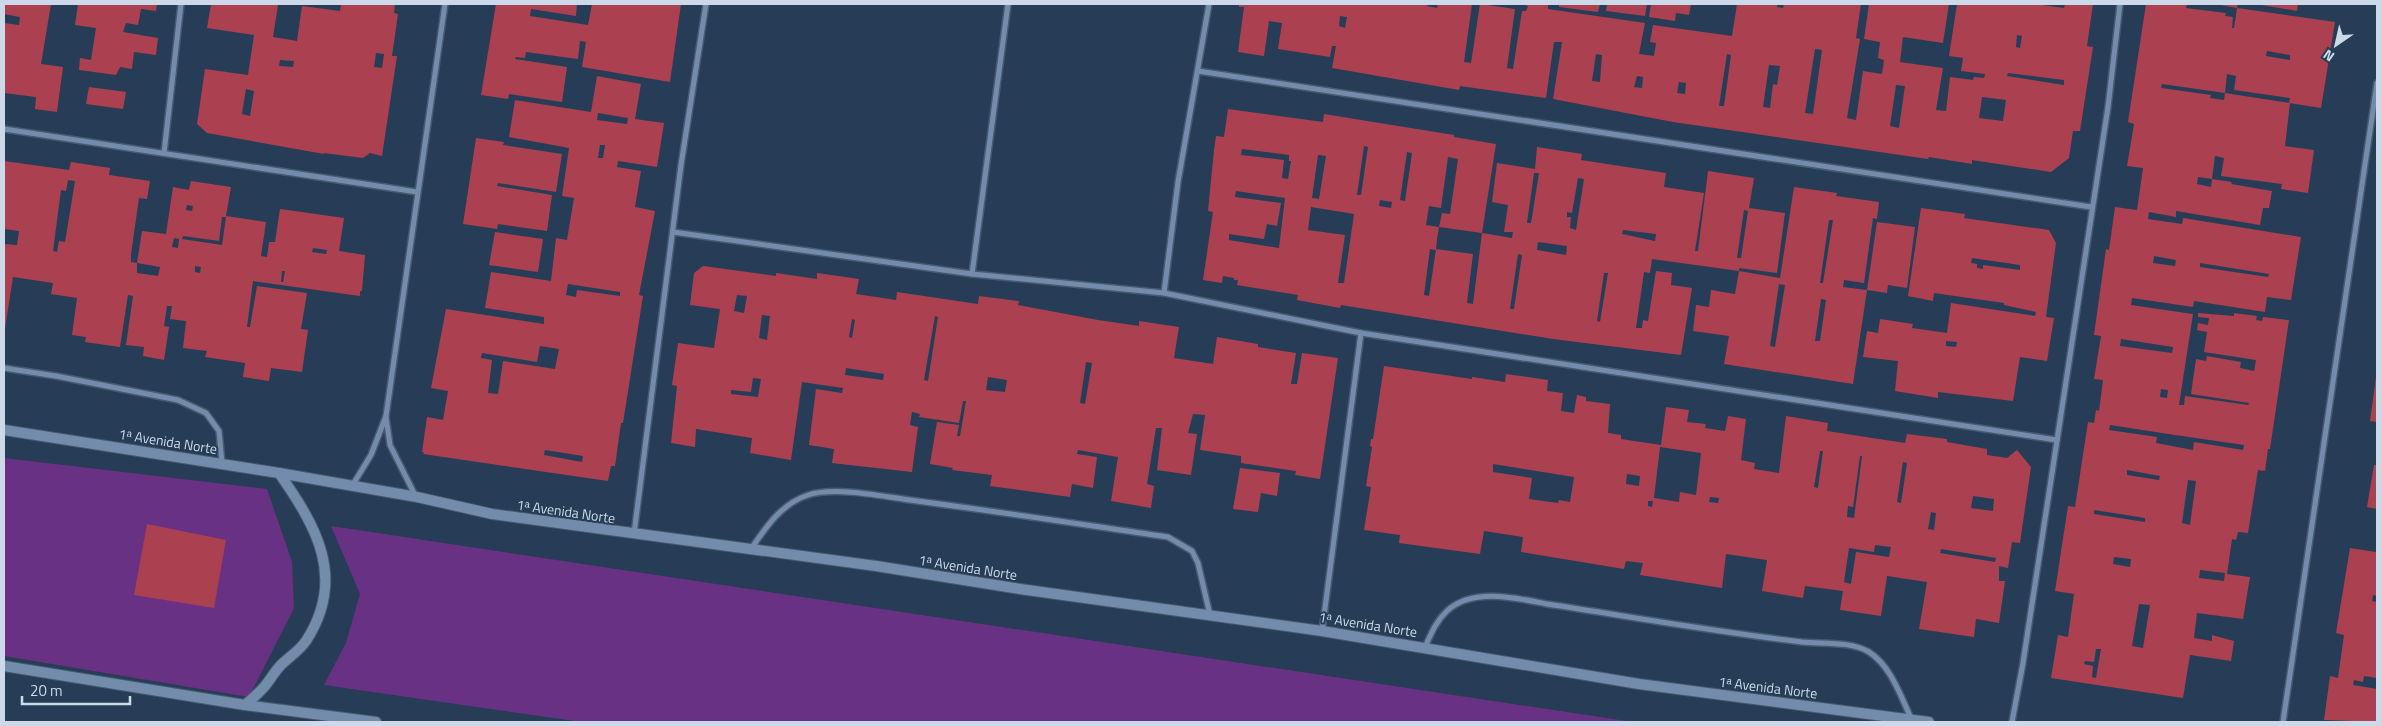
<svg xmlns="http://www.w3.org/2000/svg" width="2381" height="726" font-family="'Titillium Web',sans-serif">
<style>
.green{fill:#693183}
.building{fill:#ab4051;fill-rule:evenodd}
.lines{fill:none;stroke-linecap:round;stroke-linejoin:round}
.street-casing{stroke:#475a6f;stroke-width:8}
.secondary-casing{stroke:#475a6f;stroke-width:12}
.street{stroke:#738cab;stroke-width:5}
.secondary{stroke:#738cab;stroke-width:10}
.labels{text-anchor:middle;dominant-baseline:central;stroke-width:4;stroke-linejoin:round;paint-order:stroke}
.street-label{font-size:14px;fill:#cbd9e9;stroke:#273d57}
</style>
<rect width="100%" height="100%" fill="#273d57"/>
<!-- green -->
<g class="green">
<path d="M4,458l263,31 25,73 2,46 -45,89 -245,-41z"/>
<path d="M331,526l1302,196h-1051l-258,-37 22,-42 14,-49z"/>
</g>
<!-- building -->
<g class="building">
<path d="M4,4h47l-10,60 22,3 -6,45 -22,-3 1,-12 -32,-4v-70l15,2 1,-8 -16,-3z"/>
<path d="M78,4h79l-1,7 -15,-2 -3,16 -12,-2 -3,9 35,6 -2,17 -22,-3 -2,17 -12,-2 -4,8 -37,-5 1,-12 11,2 5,-32 -21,-3z"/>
<path d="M211,4h70l-3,1 -5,32 24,4 5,-35 38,5 1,-7h54l-1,9 4,1 -6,42h5l-15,100 -12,-3 -7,5 -39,-5v1l-117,-21 -10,-9 8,-55 43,6 6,-40 -47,-7zM376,53l8,1 -2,14 -8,-1zM280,60l14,1 -1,6 -14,-1zM246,89l8,2 -4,25 -8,-2z"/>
<path d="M496,4h81l-1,12 -45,-7 -1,7 58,9 4,-21h89l-11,78 -88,-15 4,-25 -6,-1 -2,18 -52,-7 -1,6 -9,-1 -1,2 52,8 -5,35 -53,-8 -1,5 -27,-4z"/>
<path d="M1239,4h189l-1,2 10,2 1,-4h34l-8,58 7,1 9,-59 35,5 -8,59 6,1 9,-58h4l2,-5 -6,-2h26v5l97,14 -6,31 15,2 2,-13 -6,-1 3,-17 79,11 5,-32h41l-1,3 6,1 1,-4h77l-5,34 4,1 -13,79 9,2 7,-49 19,3 2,-14 -6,-2 2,-16 -16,-3 5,-35h80l-6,39 -40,-6 -3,25 43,6 -7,42 10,1 4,-34 23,3 1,-3 10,1 1,-4 -24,-3 2,-13 -14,-2 8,-52h78l29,4 1,-4h28l-6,42 6,1 -13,84h-7l-4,27 -18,14 -79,-12v4l-43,-7 -1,2 -255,-37 -120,-23 9,-57h-8l-8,56 -86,-12 -1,4 -127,-22 4,-22h-4l-2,11 -52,-8 4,-26 -13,-2 -5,35 -26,-4 6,-45h-5zM1340,16l7,1 -2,11 -6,-2zM2017,35l5,1 -2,12 -4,-1zM1815,49l7,1 -9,64 -8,-1zM1596,54l6,1 -2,27 -8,-1zM1727,54l4,1 -7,51h-5zM1769,65l11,1 -3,19 -4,-1 -3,24 -7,-1zM2008,73l56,7v5l-57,-9zM1637,76l6,1 -1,11 -8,-1zM1679,82l7,1 -1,11 -8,-1zM1896,85l9,1 -6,42 -9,-2zM1982,97l24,3 -3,21 -24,-3z"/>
<path d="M1559,4h41l-2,8 -39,-5z"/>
<path d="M1607,4h40l-2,12 -39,-5z"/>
<path d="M1651,4h40l-2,11 -13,-2 -1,8 -26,-4z"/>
<path d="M2146,4h41l-1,4 40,5 -1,3 8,1 -1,11h2l3,-20 -22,-4h23l-1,4 98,14 -14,86 -32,-5 1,-5 -56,-8 2,-14 -9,-2 -2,19 65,10 -5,43 29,4 -6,43 -27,-4 1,-5 -61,-8 3,-18 -9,-2 -3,23 -14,-2 -1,7 14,3 1,-8 20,3 -1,2 41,7 -3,17h-6l-3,17 -84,-14v6l-27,-5 -1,7 34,5 1,-6 118,19 -10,63 -24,-3 -2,15 -71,-11 -1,6 -61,-9 -1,7 62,9 -14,91h5l1,-9 63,9 1,-2 -58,-9 5,-35 10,2 1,-5 34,6 -1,6 14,3 2,-11 -52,-8 3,-20 -10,-2 1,-7 10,2 1,-7 -11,-1v-4l36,3v-3l23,3 -1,4 6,1 1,-4 26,3 -19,129h-2l-3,22 -7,-1 -10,63 -10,-1 -2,8 -4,-1 -5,35 23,3 -7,42 -46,-6 -3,25 18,3v-6l22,6 -3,20 -41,-6 -7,43 -132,-20 7,-43 10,2 6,-43 -19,-3 13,-85 7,1 13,-85 6,1 2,-13 3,1 4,-31 -9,-1 7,-43 -7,-1 12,-86 3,1 6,-43 22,3 6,-42 -16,-2 7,-42 -6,-2zM2267,51l23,4v5l-24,-4zM2162,84l63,9 -1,7 -14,-2 1,-3 -50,-7zM2154,256l22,4 -1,6 -22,-3zM2200,263l69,11 -1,3 -68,-10zM2121,339l52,8 -1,6 -52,-7zM2161,389l7,1 -1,8 -7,-1zM2110,425l65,10 69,10 -1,5 -49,-8 -1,8 -37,-7 1,-6 -48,-7zM2127,470l33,6 -1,4 -32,-5zM2188,480l8,1 -6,44 -8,-2zM2094,510l51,8v4l-51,-8zM2114,557l17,2 -1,8 -17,-3zM2200,570l25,3 -1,8 -25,-3zM2139,604l11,1 -7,43 -11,-2zM2096,649h5l-5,29 -4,-1 1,-11 -9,-2 1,-3 9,1z"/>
<path d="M2256,4h42l-1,7z"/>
<path d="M597,76l44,8 -6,35 29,4 -7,44 -39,-6 -1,6 24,4 -6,36 20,4 -16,84 4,1 -20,127h-2l-6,43h-4l-3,15 -185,-27 1,-2h-2l5,-35 16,3 5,-29 -17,-3 15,-79 98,15v-7l-59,-9 6,-36 60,9 5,-43 11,2 7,-42 -12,-2 7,-48 -60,-11 6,-37 76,12zM598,113l30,5 -1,6 -30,-4zM600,145h5l-2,13h-5zM568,284l52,8v4l-43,-6 -1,7 -10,-2zM540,346l19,3 -4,20 -52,-8 -5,33 -10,-1 4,-33 -11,-2 1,-5 55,9zM545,450l38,6 -1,6 -38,-7z"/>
<path d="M89,87l37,5 -3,17 -37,-5z"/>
<path d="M1228,109l95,13 1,-8 130,21v2l42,7 -14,89 -43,-6 3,-14 8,1 8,-55 -10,-2 -7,51 -12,-2 -3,19 13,2 -2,12 -1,11 -6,-1 -6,46 5,1 7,-47 37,5 -6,49 6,1 9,-71 30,5 1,-6h-9l4,-27 -16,-3 5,-39 38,6 2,-22 45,7 -1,6 85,13 -2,14 40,6 -9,58h3l10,-80 46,7 -5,30 36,5 -8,60 -38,-5v3l-87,-12 -2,14 -6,-1 -8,56h6l1,-8 5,1 8,-50 16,2 -1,12 21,3 -11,67 -128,-16 -212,-34 -1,3 -43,-8 1,-5 -61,-10 1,-5h-4v-2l-11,-2 -1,7 -19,-3 10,-68 -5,-1 6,-61 2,-14 8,1zM1364,146l4,1 -7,48h-4zM1242,149l47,6v6h2l-3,18 -6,-1 2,-18 -43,-5zM1407,152l5,1 -7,48 -5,-1zM1318,155l8,1 -7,43 -7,-1zM1534,173h5l-8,50h-4zM1578,178l6,1 -8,51 -6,-2 1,-11h-4v-5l5,1zM1236,191l49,7 -6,50 -50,-8v-6l35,5 3,-15 10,2 4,-23 -46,-6zM1380,200l12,2 -1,6 -12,-2zM1311,207l43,7 -10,69h-6l7,-48 -37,-5zM1744,210l4,1 -7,47h-4zM1623,230l33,4 -1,7 -33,-7zM1538,242l29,4 -1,9 -29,-5zM1518,254l4,1 -8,54h-4zM1604,273h4l-8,49 -3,-1z"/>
<path d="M476,138l28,4 -1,3 59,9 -6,38 -58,-9 -1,3 55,9 -5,36 -49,-7 -1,5 -34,-5z"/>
<path d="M4,161l65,9 2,-8 39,6 -1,7 41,6 -3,18 -8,-1 -8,56v8l6,1v10l21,3 2,-9 -23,-4 5,-32 24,3 7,-47 16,3 2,-9 40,6 -5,29 40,6 -5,34 6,1 2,-15h6l5,-33 64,9 -5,33 26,4 -3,36h-2v5l-107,-15 -6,46h3l7,-41 50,7 -6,36 7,1 -6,42 -31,-4 -2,13 -26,-4 2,-14 -40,-6 2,-6 -24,-3 3,-27 -16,-2 2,-13h-5l-3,20 5,1 -5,33 -21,-4 1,-9 -18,-2 7,-49 -5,-1 -8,52 -35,-5 1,-5 -14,-2 5,-37 -26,-4 2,-11 -40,-6 -9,58v-91l13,1 2,-14 -15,-2zM68,180l7,1 -10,61 -6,-1 -2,11 -4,-1 8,-61 5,1zM187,205l6,1 -1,5 -6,-1zM222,217h4l-4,28 -40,-6 1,-3 36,5zM174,238l5,1 -1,9 -6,-1zM313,248l14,2 -1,4 -14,-2zM195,266l6,1 -1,6 -5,-1zM282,271h3l-2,11h-2z"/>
<path d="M1794,187l43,6 -1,3 43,6 -2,17 -4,-1 -9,65 -20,-3 -1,7 24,3 -14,94 -129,-20 5,-28 -36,-5 3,-26 13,2 2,-17 24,4 4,-23 41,7zM1829,220h4l-10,63h-3zM1779,284l6,1 -10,62 -5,-1zM1821,299l5,1 -6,41h-5z"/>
<path d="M1921,208l44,6 -1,4 85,12 7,13 -10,74 8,1 -7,43 -27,-4 -7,44 -75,-9v6l-43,-7 3,-30 -35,-4 4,-26 11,2 2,-14 33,5 -1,4 35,5 4,-30 84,13 1,-4 -32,-7v-2l-70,-10 -1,8 -25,-5zM1972,258l48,7v5l-37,-5v4l-6,-1v-4l-6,-1zM1946,341l11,1 -1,5 -10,-1z"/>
<path d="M1877,222l38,5 -8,61 -19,-3 -1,8 -20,-3z"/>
<path d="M495,232l48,7 -5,33 -49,-7z"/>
<path d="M703,266l73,10v-3l41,6v-6l42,6 -3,15 40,6 1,-8 81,12 1,-8 40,5 -1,4 80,15 41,6v-5l40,6 -5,31 39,6 4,-27 41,7v3l38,6 -5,31h6l5,-31 36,5 -18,121 -25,-4 1,-4 -55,-8v-7l-41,-6 5,-35 -12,-1 -5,19 9,1 -6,41 -34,-5 5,-42h-6l-9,56 7,2 -3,22 -40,-7 7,-44 -40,-7 -1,4 20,3 -4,31 -21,-4 -2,13 -80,-11 2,-11 -40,-5 1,-2 -23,-4 7,-42 22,3 -2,11h3l6,-35h-3l-4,22 -40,-6 1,-3 -8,-2 -2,13 8,2 -6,45 -80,-9 2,-14 -25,-4 7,-56 26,4 1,-5 -41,-6 -11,78 -41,-7 2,-15 -56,-9 -1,18 -24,-4 6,-57 -5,-1 6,-42 36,5 6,-39 -30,-4 4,-32zM737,295l10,1 -3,17 -10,-2zM762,315l8,1 -3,24 -8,-2zM935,316l3,1 -10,64 -4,-1zM852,319l3,1 -3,18 -3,-1zM1086,362l6,1 -7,41 -5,-1zM846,368l38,6 -1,6 -38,-5zM988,377l19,3 -2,12 -19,-2zM753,378l8,1 -3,18 -27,-3v-4l20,2z"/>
<path d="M1384,366l88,13v-2l33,5 1,-8 42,6 -1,11 16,2 -2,18 13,2 3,-18 9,2v4l24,3 -2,29 13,2v4l40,6 5,-38 23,3 -2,12 19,2 -1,4 20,3 3,-15 18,3 -5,41 14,3 -1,6 25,4 7,-57 42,7 -1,8 78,12 2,-9 40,5v3l40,7v6l20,3 10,-8 14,17 -11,76 -8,-1 -4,26 -9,-2v15h6l-6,42 -23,-4 -2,18 -55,-8 8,-47 -40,-6 -6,40 -41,-6 3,-19 -38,-5 -2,12 -41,-7 5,-31 -41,-6 -4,34 -82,-13 3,-12 -17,-2 -2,8 -103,-17 2,-15 -39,-6 -4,23 -81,-11 1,-8 -36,-5 7,-43 -5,-1 6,-39 -2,-1 1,-7h2zM1660,447l41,6 -5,42 -16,-3 -1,10 -25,-4zM1820,451h3l-5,37 -4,-1zM1860,456h2l-8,62 -7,-1 1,-11 5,1zM1903,462l4,1 -6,40 -4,-1zM1493,464l81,13 -4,25 -11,-2 -1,3 -29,-4 3,-21 -39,-6zM1627,474l13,2 -1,10 -13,-2zM1973,496l21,3 -1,12 -22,-3zM1710,497l9,1 -1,5 -9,-1zM1648,501h5l-1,6 -4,-1zM1931,512l5,1 -2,17 -6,-1zM1875,545l16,2 -2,10 -33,-5 -5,32 -7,-2 5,-34 25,4zM1941,549l55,9 -1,4 -55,-9z"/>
<path d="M2376,377h1v45l-7,-1z"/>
<path d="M2374,465h3v44l-10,-2z"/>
<path d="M1240,468l40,5 -3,23 -16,-3 -3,19 -25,-3z"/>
<path d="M147,524l79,16 -12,68 -80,-13z"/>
<path d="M2350,548l26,4 1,-3v47l-4,-1 -1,6 5,1v76l-13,-2 -1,6 -9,-2 -1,5 24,4v33l-53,-2 6,-44 8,2 6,-43 -8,-2z"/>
</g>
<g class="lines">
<!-- street casing -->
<g class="street-casing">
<g id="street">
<path d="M1198,71l893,136"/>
<path d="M4,129l413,63"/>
<path d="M164,153l17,-149"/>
<path d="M673,232l299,42 192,19 197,40 696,107"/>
<path d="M972,274l36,-270"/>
<path d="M1164,293l14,-111 31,-178"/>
<path d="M4,368l52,8 122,24 28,13 13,18 3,32"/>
<path d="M386,417l4,28 26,52"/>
<path d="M352,486l19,-31 15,-39 59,-412"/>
<path d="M634,534l47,-369 25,-161"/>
<path d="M751,549c15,-22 30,-45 57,-54 28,-9 79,2 109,6 84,11 168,24 251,36l24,14 6,12 12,52"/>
<path d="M1322,631l39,-298"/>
<path d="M1425,647c6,-13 11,-26 22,-36 25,-24 70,-13 100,-7 85,13 170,28 255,38 21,2 49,-1 67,10 22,14 32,45 42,66"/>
<path d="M2012,722l11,-59 85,-556 12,-103"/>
<path d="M2283,722l94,-639"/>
</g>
</g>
<!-- secondary casing -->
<g class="secondary-casing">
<g id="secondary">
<path d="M4,430l275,43 138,24 75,17 384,52 144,23 302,42 317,53 290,38"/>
<path d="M4,666l241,39 131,17"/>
<path d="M245,705c7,-6 14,-12 20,-19 5,-6 10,-15 16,-21 8,-8 18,-14 25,-24 41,-63 10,-115 -27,-168"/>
</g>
</g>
<!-- street -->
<use href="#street" class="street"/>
<!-- secondary -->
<use href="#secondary" class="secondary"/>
</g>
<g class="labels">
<!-- street labels -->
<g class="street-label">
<text transform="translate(168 441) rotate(9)">1ᵃ Avenida Norte</text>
<text transform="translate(566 511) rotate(8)">1ᵃ Avenida Norte</text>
<text transform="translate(968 567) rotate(9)">1ᵃ Avenida Norte</text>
<text transform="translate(1368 624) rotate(9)">1ᵃ Avenida Norte</text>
<text transform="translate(1768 687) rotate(7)">1ᵃ Avenida Norte</text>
</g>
</g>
<!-- border -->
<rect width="2381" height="726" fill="none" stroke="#cbd9e9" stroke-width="10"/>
<!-- north arrow -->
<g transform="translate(2336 45) rotate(214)" stroke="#273d57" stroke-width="4" paint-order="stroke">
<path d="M0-4L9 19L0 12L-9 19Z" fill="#cbd9e9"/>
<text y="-8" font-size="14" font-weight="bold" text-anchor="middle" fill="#cbd9e9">N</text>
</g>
<!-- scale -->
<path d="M22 696v8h108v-8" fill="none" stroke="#cbd9e9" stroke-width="2.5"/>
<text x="30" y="696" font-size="15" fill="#cbd9e9" stroke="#273d57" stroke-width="4" paint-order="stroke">20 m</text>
</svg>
